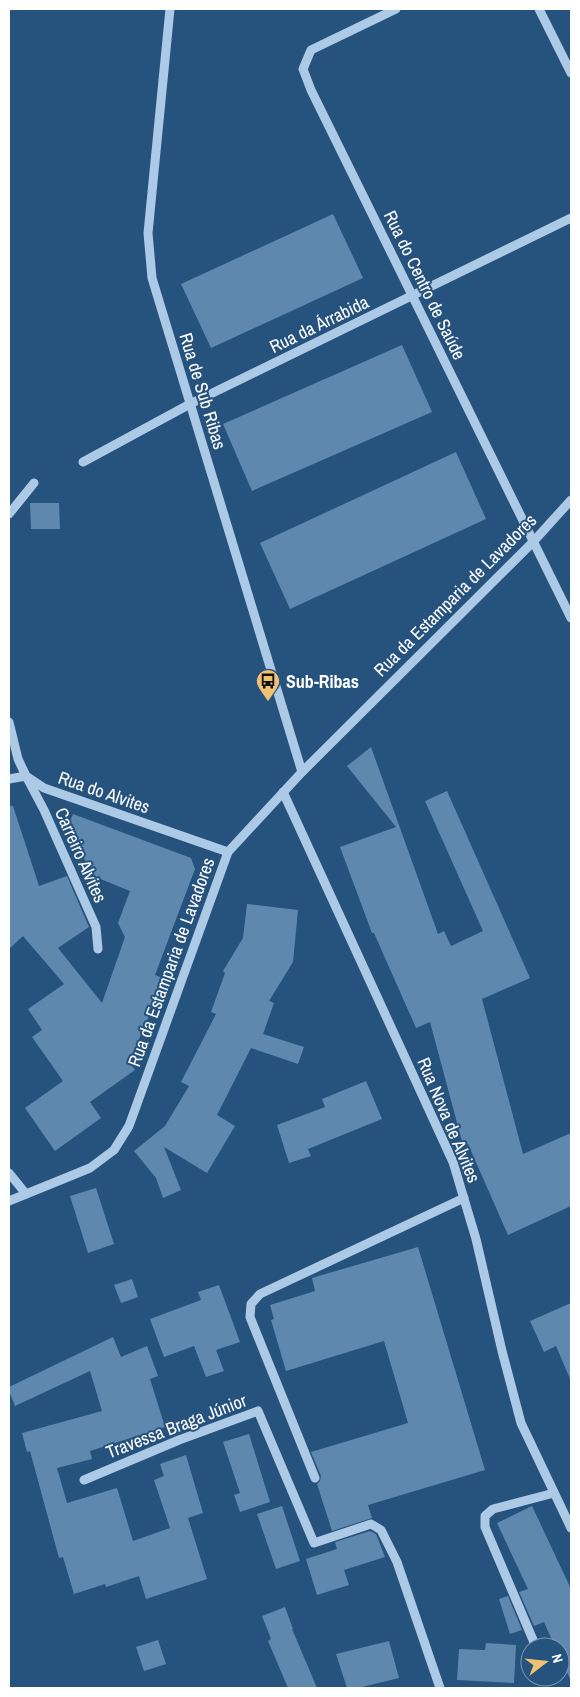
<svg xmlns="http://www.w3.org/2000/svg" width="580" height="1697" font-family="'Archivo Narrow',sans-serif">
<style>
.building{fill:#5f88ae}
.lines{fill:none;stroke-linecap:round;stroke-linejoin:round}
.minor{stroke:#accae5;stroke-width:9}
.labels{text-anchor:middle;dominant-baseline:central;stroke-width:4;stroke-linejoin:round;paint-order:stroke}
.street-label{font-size:18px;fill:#fff;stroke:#26527e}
.poi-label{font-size:18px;font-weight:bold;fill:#fff;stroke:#26527e;text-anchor:start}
</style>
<rect width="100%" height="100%" fill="#26527e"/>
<!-- building -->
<g class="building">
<path d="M333,214l30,64 -152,70 -30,-64z"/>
<path d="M402,345l30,67 -180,79 -29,-67z"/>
<path d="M456,452l30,67 -196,90 -30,-66z"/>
<path d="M30,503h29l1,26h-29z"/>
<path d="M371,747l67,187 6,-3 7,15 32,-15 -58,-130 22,-10 83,187 -48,21 41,155 48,-21v73l-63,29 -40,-91 -5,1 -33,-123 -14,6 -42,-95h-2l-32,-86 56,-20 -49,-61z"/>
<path d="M9,806h4l26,80 28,-10 22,51 -31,21 44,55 23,-66 -7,-14 12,-32 -37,-15 -25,-49 5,-13 118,44 4,11 -40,106 10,4 -36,83 6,8 -45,32 11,16 -46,33 -30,-43 38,-27 -31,-44 10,-7 -14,-21 36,-25 -41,-48 -14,13z"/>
<path d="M247,904l51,6 -5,52 -24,39 5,2 -11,31 41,13 -6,17 -47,-16 -34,67 18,11 -28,47 -43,-26 17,43 -18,8 -7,-20 -22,-27 31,-25 24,-40 -8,-4 35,-68 -5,-2 14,-39 -2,-2 20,-33z"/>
<path d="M366,1081l16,38 -74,30 3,7 -22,7 -12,-38 48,-18 -3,-8z"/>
<path d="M96,1188l18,56 -26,9 -18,-57z"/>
<path d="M418,1247l67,223 -117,35 4,13 -40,13 -15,-47 3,-3 1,-5 -10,-24 97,-29 -24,-82 -98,30 -15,-51 3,-1 -4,-14 45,-14 -3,-13z"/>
<path d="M132,1279l6,18 -17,6 -7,-18z"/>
<path d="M219,1285l21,57 -24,8 8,21 -18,6 -12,-31 -30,11 -14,-38 51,-19 -3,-8z"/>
<path d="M571,1303v78l-15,-35 -12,6 -14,-31z"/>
<path d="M113,1337l8,20 26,-11 11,30 -8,3 15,48 -75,24 2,8 -35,9 10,35 50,-15 16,53 37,-13 -16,-48 10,-4 -4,-12 26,-9 17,58 -15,5 19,61 -61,20 -7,-23 -33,11 -1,-3 -31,10 -11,-37 -4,1 -29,-107 -3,1 -5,-19 80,-22 -12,-40 -75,35 -6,-15v-4z"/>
<path d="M249,1434l21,68 -30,10 -6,-17 6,-2 -17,-51z"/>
<path d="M282,1506l18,55 -24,8 -19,-55z"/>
<path d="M532,1506l39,83v92l-11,-24v-10h-5l-11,-25 -10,4 -15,-34 9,-3 -31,-66z"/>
<path d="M370,1531l6,3 9,23 -41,13 5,15 -32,10 -11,-36 31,-10 -2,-7z"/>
<path d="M508,1596l14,34 -12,4 -11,-35z"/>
<path d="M285,1607l8,22h-1l25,59h-29l-20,-47 3,-2 -9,-23z"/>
<path d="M158,1640l8,24 -22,7 -8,-24z"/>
<path d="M389,1641l10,37 -41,10h-11l-11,-34z"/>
<path d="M486,1643l30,2 -2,38 -57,-3 2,-31 26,1z"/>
</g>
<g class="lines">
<!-- minor -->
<g class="minor">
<path d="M170,9l-22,224 4,45 150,494"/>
<path d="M396,9l-85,41 -8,19 8,21 260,528"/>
<path d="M539,9l32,64"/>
<path d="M83,462l107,-58 381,-186"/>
<path d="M9,514l25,-31"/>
<path d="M9,722l9,37 8,17 18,12 184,64"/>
<path d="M9,779l17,-3 18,34 52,117 2,22"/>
<path d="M283,792l170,370 23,77 26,112 19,72 50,105"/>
<path d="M9,1173l17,21"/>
<path d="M9,1201l81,-33 24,-18 15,-24 99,-274 74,-80 231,-230 38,-42"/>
<path d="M315,1478l-65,-161 1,-13 9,-10 204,-96"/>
<path d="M84,1480l95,-40 79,-29 56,132 57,-19 10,6 16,32 43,126"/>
<path d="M536,1647l-51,-120v-11l8,-7 61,-16"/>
</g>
</g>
<!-- icons -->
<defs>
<g id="bus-pin" transform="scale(1.25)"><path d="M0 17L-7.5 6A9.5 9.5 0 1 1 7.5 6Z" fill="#eec272" stroke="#26527e"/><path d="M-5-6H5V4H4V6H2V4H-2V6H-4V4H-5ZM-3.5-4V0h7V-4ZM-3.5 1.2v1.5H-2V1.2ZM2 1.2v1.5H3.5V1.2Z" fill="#111"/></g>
</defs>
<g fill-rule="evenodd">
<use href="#bus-pin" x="268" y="681"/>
</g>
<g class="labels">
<!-- street labels -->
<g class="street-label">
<text transform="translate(425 285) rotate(64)">Rua do Centro de Saúde</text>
<text transform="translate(319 324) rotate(-26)">Rua da Árrabida</text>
<text transform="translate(203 391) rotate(73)">Rua de Sub Ribas</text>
<text transform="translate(455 595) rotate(-45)">Rua da Estamparia de Lavadores</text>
<text transform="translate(104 792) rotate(19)">Rua do Alvites</text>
<text transform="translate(81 855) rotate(66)">Carreiro Alvites</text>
<text transform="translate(171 962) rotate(-70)">Rua da Estamparia de Lavadores</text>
<text transform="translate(449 1120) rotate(67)">Rua Nova de Alvites</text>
<text transform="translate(176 1426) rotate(-21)">Travessa Braga Júnior</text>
</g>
<!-- poi labels -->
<g class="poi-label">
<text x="286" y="681">Sub-Ribas</text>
</g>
</g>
<!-- border -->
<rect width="580" height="1697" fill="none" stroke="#ffffff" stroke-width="20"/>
<!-- north arrow -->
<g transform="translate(545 1662) rotate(74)"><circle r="24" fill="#26527e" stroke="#7d97b2"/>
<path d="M0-4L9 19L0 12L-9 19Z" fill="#eec272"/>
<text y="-8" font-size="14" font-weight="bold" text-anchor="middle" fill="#ffffff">N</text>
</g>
</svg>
